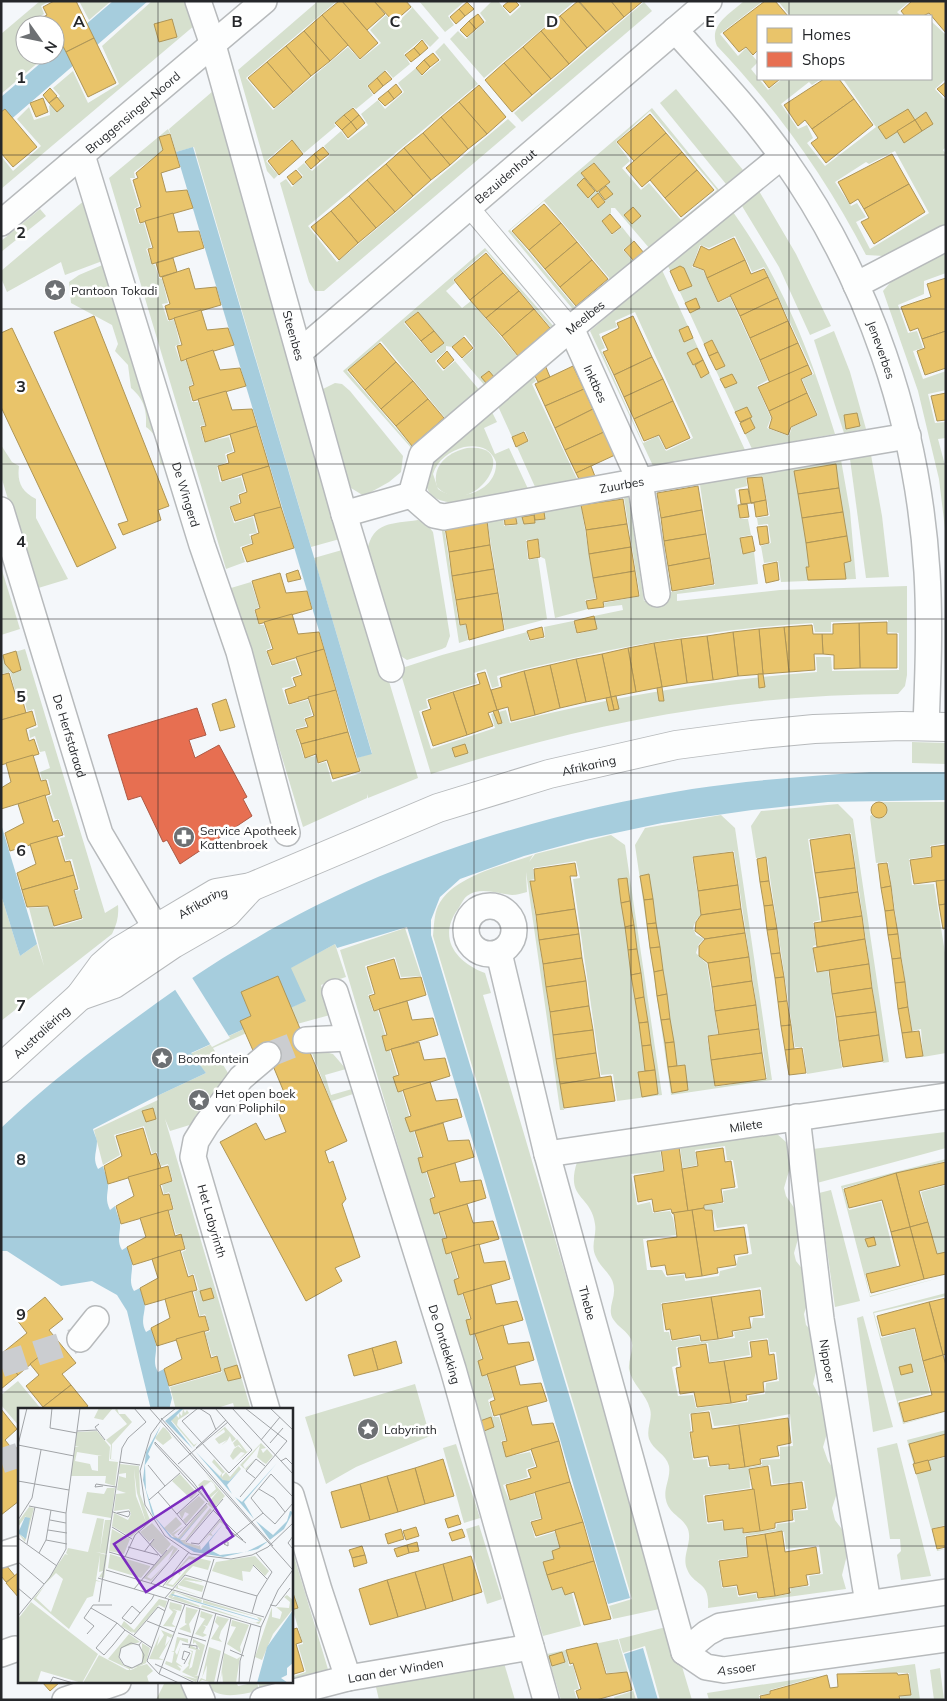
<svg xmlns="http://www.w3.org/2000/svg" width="947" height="1701" font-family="Mulish,sans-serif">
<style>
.green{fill:#d6e0ce;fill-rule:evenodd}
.water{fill:#a6cddd}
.pier{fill:#f4f7fa}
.homes{fill:#e9c46a;stroke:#ae9557}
.shops{fill:#e76f51;stroke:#ad5945}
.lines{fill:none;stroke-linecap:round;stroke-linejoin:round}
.minor-tunnel{stroke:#cbcdd0;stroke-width:25;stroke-dasharray:25 12;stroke-linecap:butt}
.pedestrian-casing{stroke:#b7babc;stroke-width:21}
.minor-casing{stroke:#b7babc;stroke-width:28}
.tertiary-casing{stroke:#b7babc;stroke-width:30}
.pedestrian{stroke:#fdfefe;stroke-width:19}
.minor{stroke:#fdfefe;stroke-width:25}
.tertiary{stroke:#fdfefe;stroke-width:28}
.grid{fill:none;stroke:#25272a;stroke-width:1;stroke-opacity:0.55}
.labels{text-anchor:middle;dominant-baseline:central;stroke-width:5;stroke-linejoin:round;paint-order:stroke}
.street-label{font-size:12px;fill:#25272a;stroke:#fff}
.poi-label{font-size:12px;fill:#25272a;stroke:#fff;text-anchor:start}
.inset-road{fill:none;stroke:#a1a4a7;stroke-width:1}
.view{fill:#7b2cbf;fill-opacity:0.15;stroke:#7b2cbf;stroke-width:2.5}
.inset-edge{fill:none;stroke:#25272a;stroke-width:2.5}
.grid-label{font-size:16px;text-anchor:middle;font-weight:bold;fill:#25272a;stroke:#fff;stroke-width:5;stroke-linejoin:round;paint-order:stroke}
</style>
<rect width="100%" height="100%" fill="#f4f7fa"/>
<!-- green -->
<g class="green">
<path d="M40,1h10l-9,5 3,8 -19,11 -3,9 3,21h22l-46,39v-60z"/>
<path d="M79,1h32l-22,19z"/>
<path d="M152,1h36l7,24 -194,164v-33l12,15 28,-25 -24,-27 12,-12 5,13 16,-5 -1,-9 11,-10 -7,-8 20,-17 15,32 31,-19 -17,-38z"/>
<path d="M318,1h19l-91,77 27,32 75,-63 12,13 21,-17 -11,-13 16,-15 9,10 17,-17 -5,-7 32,37 -9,9 -8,-8 -18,15 6,10 -17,14 -7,-8 -19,16 6,9 -17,14 -3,-2 -19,17 2,2 -32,27 -14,-13 -24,21 12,14 -4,4 -7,-8 -29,-101z"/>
<path d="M419,1h46l-17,15 6,9 -9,7z"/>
<path d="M492,1h6l12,15 11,-10 -3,-5h57l-91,77 -34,-39 8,-8 8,8 20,-18 -6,-8z"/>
<path d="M744,1h19l-43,33 18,22 8,-8 12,14 -7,7 17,21 14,-11h39l-9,6 -3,-3 -28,22 17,25 9,-4 6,13 -6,5 18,23 51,-39 -33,-48h88v-58l15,14v44l-11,10 11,12v46l-3,3 3,4v72l-62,30 -18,-1c-40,-77 -89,-146 -149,-209 -9,-21 13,-32 27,-45zM895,151l34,62 -59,36 -14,-27 10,-5 -9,-14 -6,3 -16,-24 31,-20 3,2z"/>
<path d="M778,1h132l-13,11 4,4h-111z"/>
<path d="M644,2l8,9 -130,111 -8,-9z"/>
<path d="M444,43l34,41 -170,142 29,36 171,-143 8,8 -192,164h-9l-6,-9 -29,-99 6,-4 6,8 11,-11 -6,-7 7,-6 8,8 18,-16 -6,-9 17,-15 7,9 20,-15 -7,-11 17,-14 7,9 19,-17 -6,-9 18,-15 6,8 19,-16 -6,-8z"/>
<path d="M676,89l67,81 -17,14 -66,-81z"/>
<path d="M213,91l134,446 -36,10 -117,-400 -18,5 -7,-23z"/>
<path d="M652,108l67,82 -69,59 -35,-41h-4v5l-9,8 10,14 10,-8 11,14 -10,9 11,12 -58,51 -68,-82zM650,111l67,79 -36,30 -32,-37 -8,7 -19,-22 8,-7 -14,-19zM593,163l17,19 -13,10 -16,-19zM544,201l66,78 -34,29 -66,-78z"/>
<path d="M168,129l2,4 -11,4 4,14 -29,21 1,6h-5l9,28 -5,3 5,15 5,-1 7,24 -5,2 6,15 3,1 4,13 3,1 6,24 -6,1 6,17 6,-1 6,24 -5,2 5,15h6l7,23 -5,3 4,15h6l7,23 -5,1 4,16 25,-5 4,14 -8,3 2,8 -10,5 3,15 21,-5 4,14 -7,3 1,9 -10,4 5,16 19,-6 4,16 -8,1 3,9 -12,4 5,15 -19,7 -117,-391z"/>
<path d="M759,191l37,63 35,72 -21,9 -31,-68 -37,-61z"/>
<path d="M86,199l19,61 -40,15 -4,-13 -54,30 -6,-14v-7z"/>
<path d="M40,209l6,7 -45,36v-11z"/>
<path d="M733,212c50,70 77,140 102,222l-83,15 -84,-183zM735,236l17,36 12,-5 50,107 -12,5 16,36 -26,12 -3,9 -22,-8 4,-10 -14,-32 11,-6 -38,-83 -12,6 -15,-33 -11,-3 8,-22 9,3z"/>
<path d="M485,248l71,81 -70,58 -24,-28 13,-11 -10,-13 -13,12 -6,-1v5l-11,10 8,10 12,-10 26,31 -68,58 -70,-79zM486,251l66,78 -34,28 -47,-56 -9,7 -16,-17 9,-8 -2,-3zM417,312l27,31 -13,11 -27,-31zM381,341l65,78 -33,29 -66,-77z"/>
<path d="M946,251v22l-22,8v13l-26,11 10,28 9,-2 6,17 -10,3 10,28 23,-8v19l-18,4 7,29 10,-1 1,16 -8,1 8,30v68l-7,-58 -21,-88 -35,-100 12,-14z"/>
<path d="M107,263l61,207 -8,-7c-1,-14 -2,-28 -14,-36 1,-17 -2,-28 -15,-39l-3,-23 -13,-14 3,-7 -6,-19 -41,-22 -2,-21 10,-7z"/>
<path d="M662,270l83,180 -91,18 -64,-137zM635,312l58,126 -27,13 -8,-15 -15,7 -42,-93 4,-2 -6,-14 18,-7 -2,-6z"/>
<path d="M834,331l16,41 16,57 -22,4 -30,-93z"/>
<path d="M533,375l3,6 -4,3 46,97 -42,8 -19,-42 12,-6 -4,-10 -13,6 -15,-33z"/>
<path d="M335,383l7,1 8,7 53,65 -2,16 -12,10 -25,14 -13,-8 -9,-19 -21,-72 2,-8z"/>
<path d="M491,410l6,12 -13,6 11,26 14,-6 20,43c-27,5 -118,34 -101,-24zM464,447c14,-2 26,0 32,15 2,29 -38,42 -58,27l-5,-15c4,-14 17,-23 31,-27z"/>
<path d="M1,445l11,17 7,4c-2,16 2,25 17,33v19l32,61 -33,10 -34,-113z"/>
<path d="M467,448c59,-6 5,75 -30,39 -6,-21 11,-35 30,-39z"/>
<path d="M871,455l11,61 7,61 -23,1 -16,-119z"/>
<path d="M841,460l9,51 6,68 -75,3 -3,-21 -14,2 -3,-17 10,-3 -3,-19 -10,1 -1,-7 13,-2 -8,-40 -16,2 1,8 -12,3 5,30h8l3,16 -11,2 2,17 12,-2 4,32 -81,10v7l103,-11 127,-4v89l-2,11 -7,8c-160,0 -315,30 -467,80l-31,-103 2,-3 40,-13 85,-23 2,9 16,-3 -1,-11 29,-6 4,13 19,-5 -2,-13 29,-6 -1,-5 -17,2 -1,-4 36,-7 -16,-98 -43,7 15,93 -11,2 3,9 -33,9 -10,-59 -4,-2 -3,-18 -12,1 2,20 10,-2 9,61 -42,11 -18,-110 -43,7 15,98h7l2,15 -9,3 -18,-118 62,-10 1,11 13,-1 -1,-12 112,-18 16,106 26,-5 -17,-106zM700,485l15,100 -44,7 -15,-100zM888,620v12l11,1v37l-67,1 -1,-14h-15l1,15c-105,8 -206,25 -307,51l-4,-13 -15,4 4,14 -64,21 -12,-38 9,-3 -2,-9 51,-16 -3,-10 12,-4 6,19 7,-2 -2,-10c104,-26 209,-47 316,-53l2,9h16v-10z"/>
<path d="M418,520l8,3 7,9 17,104 -4,11 -4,2 -35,11 -8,-5 -32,-104c6,-30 25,-27 51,-31z"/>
<path d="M349,548l69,230 -50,20 -1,-4v4l-64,29 -72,-239 20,-6 8,25 -5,3 5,15h5l7,23 -5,2 5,16 24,-6 5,14 -9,3 3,9 -12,2 6,17 20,-5 4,15 -8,3 2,8 -11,3 9,29 12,-2 2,8 8,-2 6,20 29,-9 -4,-15 15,-5 -58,-195z"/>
<path d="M1,567l19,62 -19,6z"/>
<path d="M25,649l80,264 13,-8c1,11 -1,19 -6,29l-111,87v-126l19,61 17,-12 7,22 -15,-58 19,-1 6,21 29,-9 -8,-28 5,-1 -8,-31 -6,1 -6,-22 5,-1 -6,-18h-4l-8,-22 5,-2 -4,-16 -6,1 -2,-8 10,-4 -5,-17 -5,1 -5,-16 -5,2 -1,-8 9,-3 -4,-18 -7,2 -3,-13h-7l-7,-26 -9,2v-18z"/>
<path d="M912,742l34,1v21l-34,-1z"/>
<path d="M882,802h64v41l-16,3 1,10 -22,3 3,26 22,-1 12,75v94l-23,4 -2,-28 -9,2 -24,-169 -12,1 -6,-46 1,-2 11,3 4,-3 1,-8z"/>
<path d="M838,804l15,15 36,243 -6,1 -32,-230 -43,6 12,81 -7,2 3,23 -3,1 2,26 13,-1 14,97 -35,6 -4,-27h-8l-28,-190 -11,1 -5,-32 10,-15z"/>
<path d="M721,815l14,13 37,252 -101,15 -36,-250 10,-17zM734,851l33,227 -52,9 -8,-51 11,-2 -11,-70 -11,-11 3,-9 5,-5 -8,-4 -3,-7 3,-8 5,-4 -9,-59z"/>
<path d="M611,835l14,10 37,250 -45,6 -4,-27 -12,1 -28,-196 7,-1 -4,-17 -43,7 2,11 -5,1 34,230h-4l-34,-238 1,20c-5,1 -10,3 -15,3 -15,-1 -31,-9 -45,1 -4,3 -6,9 -9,13 -21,29 -2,53 27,64l6,20 -8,2 181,613 -51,11 -4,-13 23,-7 -199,-663c1,-10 1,-21 5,-30 14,-30 67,-41 95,-51l-4,7 6,-8z"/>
<path d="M405,928l16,48 -20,1 -6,-20 -30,9 8,27 -5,2 5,16h5l115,386 -5,3 5,17h6l7,23 -5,1 5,16 24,-5 5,14 -9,3 2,8 -25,8 6,15 25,-6 7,24 -11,3 5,17 20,-6 26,94 -38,10 -203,-686z"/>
<path d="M335,944l11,33 -25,8 9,30 -33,9 -35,2 -49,22 15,25 -4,12 -31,39 -23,7 -5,-12 86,291h-16l-2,-7 -22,7h-35l-6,-23 52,-15 -5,-17 -5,1 -7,-23 5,-2 -5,-17 -5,2 -6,-24 5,-2 -5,-16 -5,1 -7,-23 4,-2 -5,-17 -5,1 -7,-23 5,-2 -5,-17 -5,2 -2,-9 11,-4 -5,-17 -7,2 -4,-14 -5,1 -8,-27 -30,9 6,20 -17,10 -9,-35 64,-30 -1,-4 49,-23 -16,-19 115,-53 -15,-33z"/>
<path d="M310,1048l23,6 13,15 -21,6 6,20 21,-6 1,5 -21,7 5,16z"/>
<path d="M945,1132l1,16 -129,35 -4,-34z"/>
<path d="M776,1133l10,9 5,12v10l-7,24 2,8 11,16 3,20 -6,21 2,8 8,10 6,23 -6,20 2,11 9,9 3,29 -5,21 6,12 7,7 2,27 -5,17 5,14 9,13 1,16 -6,18 3,12 12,16 1,15 -6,24 4,14 -138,19c2,-28 -14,-21 -21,-39 -6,-14 7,-28 0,-42 -6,-11 -18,-13 -21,-27 -3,-11 5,-22 3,-34 -3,-12 -16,-16 -20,-27 -3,-11 4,-20 1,-30 -4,-16 -18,-24 -21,-40 -1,-10 6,-20 2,-30 -4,-8 -13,-12 -18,-20 -6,-10 2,-20 1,-30 0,-14 -13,-20 -18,-32 -6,-12 1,-21 -1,-33 -4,-30 -30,-24 -18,-62l83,-12 3,21 -32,3 6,31 13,-3 3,11 17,-2 3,7 3,17 -33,4 4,31h15l4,7 18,-2 1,6 34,-5 1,-5 16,-4 2,-10 14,-3 -5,-30 -30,4 -5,-19h-7v-4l19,-2 -1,-12 15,-3 -5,-28h-6l-2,-14 -30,4 2,15 -14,3 -3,-21zM761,1287l4,31h-12l-2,11 -17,3 1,6 -35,4 -1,-5 -28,4 -2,-9h-5l-3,-29zM768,1338l2,14h6l3,29 -13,2 -1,11 -16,2 -1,6 -52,6 -3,-13 -15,1 -6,-29 6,-2 -2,-18 32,-4 2,19 40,-7 -2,-14zM710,1410l4,16 25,-2 51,-10 3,32 -13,1v12l-18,1v5l-32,5 -3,-5 -19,2 -1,-8 -14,1 -4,-28 2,-2 -2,-16zM770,1465l3,19 31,-3 4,29 -15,1 2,11 -18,2 -1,5 -33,5 -1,-6 -19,2 -1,-8 -15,2 -4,-29 47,-7 -1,-20zM777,1531l7,1 2,17 33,-4 4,29 -14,2 1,10 -19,2 -1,6 -33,5 -1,-5 -18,3 -2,-10 -14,1 -4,-28 29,-4 -2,-20z"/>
<path d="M946,1159v2l-103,27 6,22 32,-8 16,64 -32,8 5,22 76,-20 -76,21 -29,-111z"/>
<path d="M946,1185v67l-9,3 -16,-63z"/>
<path d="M831,1190l29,111 -25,6 -16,-114z"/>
<path d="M946,1293v3l-72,17 7,25 33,-9 16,64 -32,8 6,22 42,-11 -43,12 -30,-112z"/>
<path d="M863,1316l30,111 -20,5 -16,-114z"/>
<path d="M18,1381l24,29h-23v16l-18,-21v-10z"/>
<path d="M415,1384l15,52 -74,31 -30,17 -21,-67z"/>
<path d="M946,1430v4l-37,10 6,20 31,-7v68l-15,4 6,21 9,-1 -9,2 -30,-111z"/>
<path d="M897,1443l34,133 -30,4 -4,-25 4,-4 -1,-12h-10l-13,-91z"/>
<path d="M456,1444l24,74 -16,5 -21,-75z"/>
<path d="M479,1525l23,74 -15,5 -21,-75z"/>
<path d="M291,1546l39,130 -70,14 -2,-8h33v-5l15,-5 -8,-27 5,-1 -9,-30h-3z"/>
<path d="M670,1626l22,74h-32l-15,-54 -22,7 -4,-14z"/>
<path d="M618,1639l18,61h-21l-1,-3 19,-6 -6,-19 -20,1 -10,-30 -31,7 3,16 4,-1 6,24 -5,1 3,10h-16l-14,-46z"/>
<path d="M504,1663l11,37h-136l-3,-13z"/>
<path d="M915,1664l5,36h-19l-1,-4 11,-1 -2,-22 -54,-1z"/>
<path d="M940,1668l4,32h-10l-4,-30z"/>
<path d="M819,1676l-49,14 -1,4 -10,1v5h-50l-2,-7z"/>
<path d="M165,1682h12l9,5 3,13h-33z"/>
<path d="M203,1682h33l2,4 19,-4 2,9c-22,4 -41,10 -56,-9z"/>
</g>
<!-- water -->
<g class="water">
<path d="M113,1h35l-147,127v-31l49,-42h5v-4z"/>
<path d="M193,147l179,607 -15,4 -181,-606z"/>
<path d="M870,772h76v28l-118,2 -76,8 -90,13 -75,16 -63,17 -64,23 -20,18 -9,23v15l199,663 -22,6 -124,-426 -77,-251 -70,21 -2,-4 -44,24 15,33 -115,52 15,20 -49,23 -64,33c1,4 3,8 4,12 0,11 -5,17 1,28l5,-3c1,5 4,11 5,16 1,10 -4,16 2,28l5,-4c1,6 4,11 5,16 1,10 -4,18 2,28l5,-3c2,5 5,11 5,16 1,10 -4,18 2,28l6,-3c1,5 4,11 5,16 0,10 -5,17 1,28l5,-3c2,5 4,10 5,16 1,10 -4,17 2,27l6,-3 8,29 -3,12h-18l-24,-99 -10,-16 -25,-14 -31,5 -54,-35h-6v-123c45,-43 96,-82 146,-118 33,-24 66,-47 101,-67 135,-81 290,-129 444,-154 59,-9 118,-13 178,-17z"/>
<path d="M1,824l36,120 -17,12 -19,-61z"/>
<path d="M643,1648l15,52h-20l-14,-46z"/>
</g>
<!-- pier -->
<path class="pier" d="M191,976l39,62 -18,9 -38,-59z"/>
<!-- homes -->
<g class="homes">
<path d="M54,1h22l18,37 -28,14 -9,-17 -2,1v-11h-27l19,-10 -4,-8z"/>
<path d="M339,1h3l36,42 -18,16 -38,-44z"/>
<path d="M342,1h32l11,13 -18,16z"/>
<path d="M374,1h32l5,6 -17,15z"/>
<path d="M509,1h6l4,4 -9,8 -7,-7z"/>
<path d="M578,1l28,31 -19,16 -27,-32z"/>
<path d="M579,1h32l13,16 -18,15z"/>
<path d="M611,1h32l-19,16z"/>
<path d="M765,1h10l13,15h-30v34l-5,5 -7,-8 -7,5 -16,-19z"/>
<path d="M912,1h34v32l-17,-20 -6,3h-18l-4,-5z"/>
<path d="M467,2l7,7 -9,7 -6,-7z"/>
<path d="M459,9l6,7 -9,8 -6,-7z"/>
<path d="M478,14l6,8 -8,7 -7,-8z"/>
<path d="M322,15l26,30 -18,16 -26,-30z"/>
<path d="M560,16l27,32 -18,16 -28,-33z"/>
<path d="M172,19l5,18 -18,5 -5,-18z"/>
<path d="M469,21l7,8 -9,8 -7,-7z"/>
<path d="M304,31l26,30 -19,15 -25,-30z"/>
<path d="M541,31l28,33 -18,15 -28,-32z"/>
<path d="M94,38l22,45 -28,14 -22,-45z"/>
<path d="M422,40l6,8 -8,7 -6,-7z"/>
<path d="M286,46l25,30 -18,16 -26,-30z"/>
<path d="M523,47l28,32 -19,16 -28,-32z"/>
<path d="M414,48l6,7 -9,7 -6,-7z"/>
<path d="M433,53l6,7 -9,7 -6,-7z"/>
<path d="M424,60l6,7 -8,8 -6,-7z"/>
<path d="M267,62l26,30 -19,16 -26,-30z"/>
<path d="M504,63l28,32 -20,17 -27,-32z"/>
<path d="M385,71l7,8 -9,7 -6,-8z"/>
<path d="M377,78l6,8 -9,8 -6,-8z"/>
<path d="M762,79h18l-11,9z"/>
<path d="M824,79h15l15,20 -42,30 -7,-9 -7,6 -14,-21z"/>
<path d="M946,82v16l-9,-9z"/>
<path d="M396,84l6,8 -8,7 -6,-8z"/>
<path d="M479,85l27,32 -19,17 -28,-32z"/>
<path d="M50,88l7,8 -8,7 -6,-8z"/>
<path d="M388,91l6,8 -9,7 -7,-7z"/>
<path d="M57,97l7,9 -7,6 -8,-9z"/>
<path d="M43,98l5,14 -12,5 -6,-14z"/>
<path d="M854,99l19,26 -47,38 -15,-20 7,-5 -6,-9z"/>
<path d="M459,102l28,32 -19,15 -27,-32z"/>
<path d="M353,108l6,7 -8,7 -7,-7z"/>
<path d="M5,109l32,38 -24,20 -12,-14v-41z"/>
<path d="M908,109l7,11 -29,19 -8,-12z"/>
<path d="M926,112l7,12 -11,7 -7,-11z"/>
<path d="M650,114l16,19 -32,28 -17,-19z"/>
<path d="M344,115l7,7 -9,8 -7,-7z"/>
<path d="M359,115l6,8 -8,7 -6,-8z"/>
<path d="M441,117l27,32 -18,16 -27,-32z"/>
<path d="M915,120l7,11 -18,12 -7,-12z"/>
<path d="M351,122l6,8 -9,8 -6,-8z"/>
<path d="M423,133l27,32 -19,15 -27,-32z"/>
<path d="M666,133l16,19 -40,35 -16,-19z"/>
<path d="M170,134l10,33 -19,6 5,19 21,-2 6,18 -53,15 -4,-14 5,-2 -8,-27 5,-2 -2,-5 27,-23 -4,-13z"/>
<path d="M292,140l11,14 -24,21 -11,-14z"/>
<path d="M323,147l6,7 -9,7 -6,-7z"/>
<path d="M404,148l27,32 -18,16 -27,-32z"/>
<path d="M682,152l15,18 -32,28 -15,-18z"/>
<path d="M314,154l6,7 -9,8 -6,-7z"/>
<path d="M892,154l17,30 -45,25 -6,-10 -8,5 -12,-22z"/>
<path d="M594,163l16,19 -13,10 -16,-19z"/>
<path d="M386,164l27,32 -18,16 -28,-32z"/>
<path d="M296,170l6,7 -9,8 -6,-8z"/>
<path d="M697,170l17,20 -33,27 -16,-19z"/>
<path d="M584,178l11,13 -7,7 -11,-13z"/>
<path d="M367,180l28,32 -19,16 -27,-32z"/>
<path d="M909,184l16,28 -51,32 -13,-22 8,-4 -5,-9z"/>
<path d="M606,186l7,8 -8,6 -6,-8z"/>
<path d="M598,193l7,9 -7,6 -7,-9z"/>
<path d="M349,196l27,32 -18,15 -27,-32z"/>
<path d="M544,204l17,19 -32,27 -17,-19z"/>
<path d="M633,207l8,9 -9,8 -8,-9z"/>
<path d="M331,211l27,32 -19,17 -28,-33z"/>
<path d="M173,213l5,19 21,-1 5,17 -52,16 -4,-15 5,-1 -8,-27z"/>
<path d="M610,214l11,13 -9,7 -10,-13z"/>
<path d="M561,223l16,19 -32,27 -16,-19z"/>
<path d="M734,238l11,22 -38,18 -3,-8 -11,-4 8,-20 8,4z"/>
<path d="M634,241l10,12 -10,8 -10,-11z"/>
<path d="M577,242l15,18 -32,27 -15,-18z"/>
<path d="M486,253l17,20 -33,27 -16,-20z"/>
<path d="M173,258l4,14 -17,5 -4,-14z"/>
<path d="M592,260l16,19 -32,27 -16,-19z"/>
<path d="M745,260l6,14 13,-5 4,8 -50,25 -11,-24z"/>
<path d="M680,266l4,2 8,18 -13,5 -9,-20z"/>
<path d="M189,268l6,21 21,-2 5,18 -52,15 -4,-14 5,-2 -8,-27z"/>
<path d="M503,273l16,18 -33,27 -16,-18z"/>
<path d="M768,277l10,21 -38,18 -10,-21z"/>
<path d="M946,278v53l-24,8 -4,-11 -8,3 -9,-24 30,-10 -4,-13z"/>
<path d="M519,291l15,18 -32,27 -16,-18z"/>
<path d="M696,298l4,10 -10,5 -5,-10z"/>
<path d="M778,298l10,23 -38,17 -10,-22z"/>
<path d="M534,309l16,19 -32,28 -16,-20z"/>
<path d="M201,310l6,20 21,-2 6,17 -53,16 -4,-15 5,-1 -8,-27z"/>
<path d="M418,312l16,19 -13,10 -16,-19z"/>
<path d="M94,316l75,190 -11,4 3,10 -38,15 -5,-11 10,-3 -74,-189z"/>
<path d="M633,316l19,41 -38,18 -11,-23 5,-2 -6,-13 17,-9 -2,-5z"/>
<path d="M788,321l10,22 -38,17 -10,-22z"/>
<path d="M688,326l5,12 -9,4 -5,-12z"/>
<path d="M12,328l104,220 -39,19 -76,-160v-74z"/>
<path d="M434,331l10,12 -13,10 -10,-12z"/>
<path d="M946,331v37l-21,7 -8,-24 8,-3 -3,-9z"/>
<path d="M464,337l9,11 -11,10 -10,-11z"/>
<path d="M712,340l6,12 -9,4 -5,-12z"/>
<path d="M380,343l16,19 -31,28 -17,-20z"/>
<path d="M798,343l10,22 -38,18 -10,-23z"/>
<path d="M697,348l6,12 -10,5 -6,-12z"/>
<path d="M213,350l7,20 20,-2 6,18 -53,15 -4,-14 5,-2 -8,-26z"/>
<path d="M447,351l7,9 -10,9 -7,-8z"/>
<path d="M718,352l7,14 -9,4 -7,-14z"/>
<path d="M652,357l11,22 -39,18 -10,-22z"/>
<path d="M703,360l6,13 -8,5 -6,-13z"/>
<path d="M396,362l17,19 -32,28 -16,-19z"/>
<path d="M545,365l5,12 -12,5 -4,-8z"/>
<path d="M808,365l4,9 -11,5 6,14 -38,18 -11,-24z"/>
<path d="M573,366l11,23 -39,17 -10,-22z"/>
<path d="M489,371l6,7 -8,6 -6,-7z"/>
<path d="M732,374l5,9 -12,5 -5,-9z"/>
<path d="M663,379l10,22 -39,18 -10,-22z"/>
<path d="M413,381l15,18 -32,27 -15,-17z"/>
<path d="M584,389l9,20 -38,19 -10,-22z"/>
<path d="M226,391l6,19 20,-1 5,17 -52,16 -4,-15 5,-1 -8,-27z"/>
<path d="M807,393l10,22 -26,12 -3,8 -19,-7 3,-10 -3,-7z"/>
<path d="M946,393v27l-9,1 -6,-25z"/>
<path d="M428,399l16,19 -32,28 -16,-20z"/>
<path d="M673,401l17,37 -24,11 -7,-14 -15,6 -10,-22z"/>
<path d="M747,407l5,10 -12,5 -5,-10z"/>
<path d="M593,409l11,23 -39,18 -10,-22z"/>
<path d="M857,413l3,13 -14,3 -2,-14z"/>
<path d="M750,418l5,10 -10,6 -5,-11z"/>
<path d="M257,426l12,40 -47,15 -4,-15 11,-3 -2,-8 8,-3 -5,-18z"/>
<path d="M524,432l4,9 -12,6 -4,-10z"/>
<path d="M604,432l11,23 -39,18 -11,-23z"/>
<path d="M836,464l3,24 -41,6 -4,-23z"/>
<path d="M269,466l12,41 -46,14 -5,-14 11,-4 -2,-8 8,-3 -5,-18z"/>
<path d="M591,466l5,13 -16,2 -4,-8z"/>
<path d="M762,477l4,23 -15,3 -4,-25z"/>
<path d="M698,486l4,24 -41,8 -4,-25z"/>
<path d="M839,488l4,24 -41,6 -4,-24z"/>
<path d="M748,489l3,14 -10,1 -2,-14z"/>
<path d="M623,499l4,25 -41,6 -5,-25z"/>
<path d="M766,500l2,15 -12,2 -2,-14h-3z"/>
<path d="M747,504l2,13 -9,1 -2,-13z"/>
<path d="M281,507l13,41 -47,14 -5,-14 11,-4 -2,-8 8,-3 -5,-19z"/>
<path d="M702,510l4,24 -42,7 -3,-23z"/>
<path d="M544,512l1,7 -10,1 -1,-7z"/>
<path d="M843,512l4,24 -41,7 -4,-25z"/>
<path d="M515,513l2,11 -12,1 -1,-10z"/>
<path d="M534,515l1,8 -11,1 -2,-7z"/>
<path d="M487,521l3,24 -41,7 -4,-25z"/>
<path d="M627,524l4,23 -42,7 -3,-24z"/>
<path d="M767,526l2,17 -9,2 -3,-18z"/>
<path d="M706,534l4,24 -42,8 -4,-25z"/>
<path d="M752,536l3,15 -12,3 -3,-16z"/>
<path d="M847,536l4,25 -7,2 2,16 -38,1 -2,-13h3l-3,-24z"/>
<path d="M538,539l2,18 -11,2 -2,-18z"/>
<path d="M490,545l4,24 -42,7 -3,-24z"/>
<path d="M631,547l4,24 -42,7 -4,-24z"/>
<path d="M710,558l4,26 -42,7 -4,-25z"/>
<path d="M777,562l2,18 -13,3 -3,-18z"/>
<path d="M494,569l4,24 -42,7 -4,-24z"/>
<path d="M298,570l3,9 -13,3 -2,-8z"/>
<path d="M635,571l4,25 -36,6 1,5 -16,2 -2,-8 11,-2 -4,-21z"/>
<path d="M280,573l6,20 21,-2 5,18 -53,15 -4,-14 5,-2 -8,-27z"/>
<path d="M498,593l6,37 -35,10 -3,-16 -6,1 -4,-25z"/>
<path d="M292,614l6,20 21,-2 5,17 -52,16 -5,-14 6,-2 -9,-27z"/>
<path d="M594,616l3,13 -20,4 -3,-12z"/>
<path d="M887,622v12h10v34h-37l-1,-45z"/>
<path d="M859,623l1,45 -26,1v-14l-11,-1 -1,-20h11v-10z"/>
<path d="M812,625l1,9h9l1,20h-9l1,16 -26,2 -5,-45z"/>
<path d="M542,627l2,10 -14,3 -3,-9z"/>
<path d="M784,627l5,45 -26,2 -4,-45z"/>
<path d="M759,629l4,45 -25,2 -5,-44z"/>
<path d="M733,632l5,44 -25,4 -6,-44z"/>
<path d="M707,636l6,44 -26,3 -6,-44z"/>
<path d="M681,639l6,44 -25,4 -8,-44z"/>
<path d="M654,643l8,44 -26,5 -8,-44z"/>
<path d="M628,648l8,44 -25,5 -9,-43z"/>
<path d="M324,649l12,41 -47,14 -4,-14 11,-4 -3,-8 9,-3 -6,-18z"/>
<path d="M16,651l5,19 -8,3 -8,-9 -2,-9z"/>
<path d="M602,654l9,43 -25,5 -10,-43z"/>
<path d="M576,659l10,43 -26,6 -10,-43z"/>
<path d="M550,665l10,43 -25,7 -11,-44z"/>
<path d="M524,671l11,44 -24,6 -3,-14 -11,3 -6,-20 11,-3 -2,-9z"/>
<path d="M485,672l12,38 -9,3 5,13 -26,9 -14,-43 27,-8 -3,-10z"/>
<path d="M9,673l8,27 5,-2 4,15 -25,7v-45z"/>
<path d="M758,674h5l2,13 -6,1z"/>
<path d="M662,687l2,14h-5l-2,-13z"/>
<path d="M336,690l12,42 -47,12 -5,-14 12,-3 -3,-8 9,-3 -6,-19z"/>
<path d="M453,692l14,43 -34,11 -11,-34 9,-3 -3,-9z"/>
<path d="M616,696l3,13 -5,1 -3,-13z"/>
<path d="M611,697l3,13 -5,1 -3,-13z"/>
<path d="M226,699l9,28 -15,4 -8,-27z"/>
<path d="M498,710l4,13 -4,1 -5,-13z"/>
<path d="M32,711l4,14 -10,4 3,12 5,-2 5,15 -38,11v-45z"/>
<path d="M348,732l12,39 -27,8 -6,-19 -9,3 -2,-9 -11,4 -4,-14z"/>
<path d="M465,744l3,9 -13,4 -3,-9z"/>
<path d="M33,755l8,26 5,-1 4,14 -49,15v-21l10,-6 -5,-19z"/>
<path d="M45,795l8,27 5,-2 5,15 -53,16 -5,-18 19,-10 -6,-19z"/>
<circle cx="879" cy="810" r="8"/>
<path d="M850,834l5,34 -40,5 -5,-33z"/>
<path d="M57,836l8,26 5,-1 4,14 -52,15 -5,-17 19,-9 -6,-20z"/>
<path d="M946,845v35l-32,4 -4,-24 22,-3 -1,-10z"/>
<path d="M733,852l5,33 -40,6 -5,-34z"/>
<path d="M766,857l3,24 -9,1 -3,-23z"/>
<path d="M575,863l2,13h-7l5,33 -39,6 -6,-34h5l-1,-12z"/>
<path d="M887,863l4,23 -10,2 -3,-24z"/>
<path d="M855,868l3,24 -39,6 -4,-25z"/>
<path d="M649,874l4,25 -9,1 -4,-24z"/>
<path d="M74,875l4,14 -4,1 8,28 -28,8 -6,-20 -21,1 -5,-17z"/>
<path d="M627,878l3,23 -9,2 -3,-24z"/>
<path d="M946,880v24l-7,1 -3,-24z"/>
<path d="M769,881l4,24 -9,1 -4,-24z"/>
<path d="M738,885l3,24 -40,6 -3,-24z"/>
<path d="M891,886l3,24 -9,1 -4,-23z"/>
<path d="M858,892l4,24 -40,6 -3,-24z"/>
<path d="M653,899l3,24 -9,1 -3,-24z"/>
<path d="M630,901l4,24 -9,2 -4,-24z"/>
<path d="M946,904v24l-3,1 -4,-24z"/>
<path d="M773,905l4,24 -10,1 -3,-24z"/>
<path d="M575,909l4,25 -40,6 -3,-25z"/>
<path d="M741,909l4,24 -40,6 -10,-8 1,-9 5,-7z"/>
<path d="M894,910l4,24 -10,1 -3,-24z"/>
<path d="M862,916l3,23 -48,8 -3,-24z"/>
<path d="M656,923l4,24 -10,1 -3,-24z"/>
<path d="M634,925l3,24 -9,1 -3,-23z"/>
<path d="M777,929l3,24 -9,1 -4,-24z"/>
<path d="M745,933l4,24 -41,6 -9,-7v-10l6,-7z"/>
<path d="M579,934l3,24 -39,6 -4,-24z"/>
<path d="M898,934l3,24 -9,1 -4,-24z"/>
<path d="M865,939l4,25 -52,8 -4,-24z"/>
<path d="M660,947l3,23 -9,2 -4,-24z"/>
<path d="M637,949l4,24 -10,2 -3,-25z"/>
<path d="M780,953l4,24 -9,1 -4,-24z"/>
<path d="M749,957l3,24 -40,6 -4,-24z"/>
<path d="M582,958l4,23 -40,6 -3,-23z"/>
<path d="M901,958l4,24 -10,1 -3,-24z"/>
<path d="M394,959l6,20 21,-2 5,18 -52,16 -5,-15 6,-2 -8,-27z"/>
<path d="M869,964l3,24 -40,6 -3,-24z"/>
<path d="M663,970l4,24 -10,2 -3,-24z"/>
<path d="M641,973l3,24 -9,2 -4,-24z"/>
<path d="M278,976l69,165 -22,10 4,12 4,-2 13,38 -4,5 18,53 -25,11 7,13 -36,20 -86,-159 36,-19 9,17 21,-8 -12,-30 12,-5 -20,-48 -11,6 -15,-34 11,-5 -10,-24z"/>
<path d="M784,977l3,24 -9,1 -3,-24z"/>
<path d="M586,981l3,25 -39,6 -4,-25z"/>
<path d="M752,981l4,24 -41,6 -3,-24z"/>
<path d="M905,982l3,25 -10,2 -3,-26z"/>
<path d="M872,988l4,24 -40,5 -4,-23z"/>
<path d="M667,994l3,25 -9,1 -4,-24z"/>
<path d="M644,997l4,25 -9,1 -4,-24z"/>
<path d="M407,1001l5,19 21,-2 5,17 -52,16 -4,-15 5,-1 -8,-26z"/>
<path d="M787,1001l4,24 -10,1 -3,-24z"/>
<path d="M756,1005l3,24 -40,6 -4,-24z"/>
<path d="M589,1006l4,24 -40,5 -3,-23z"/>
<path d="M908,1007l4,25 -10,1 -4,-24z"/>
<path d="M876,1012l3,23 -40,6 -3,-24z"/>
<path d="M670,1019l4,23 -9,1 -4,-23z"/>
<path d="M648,1022l3,23 -9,1 -3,-23z"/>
<path d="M791,1025l3,24 -9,1 -4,-24z"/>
<path d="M759,1029l3,24 -51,7 -3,-24z"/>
<path d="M593,1030l3,23 -40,6 -3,-24z"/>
<path d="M919,1031l4,25 -17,2 -4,-25z"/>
<path d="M879,1035l4,26 -40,6 -4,-26z"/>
<path d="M419,1042l5,18 21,-2 5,18 -52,16 -5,-15 6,-2 -8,-26z"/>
<path d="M674,1042l3,24 -9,1 -3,-24z"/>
<path d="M651,1045l4,25 -10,1 -3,-25z"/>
<path d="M802,1048l4,25 -17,2 -4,-25z"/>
<path d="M596,1053l4,25 -40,6 -4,-25z"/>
<path d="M762,1053l4,26 -51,7 -4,-26z"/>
<path d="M685,1065l3,25 -16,3 -4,-26z"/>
<path d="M655,1070l3,24 -16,3 -4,-25z"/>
<path d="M611,1076l4,25 -51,7 -4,-24z"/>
<path d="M430,1082l6,19 21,-2 5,18 -52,15 -5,-14 6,-2 -8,-26z"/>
<path d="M153,1108l3,11 -10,3 -4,-11z"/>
<path d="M443,1123l5,18 21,-1 5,17 -52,16 -4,-15 5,-1 -8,-26z"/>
<path d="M143,1128l8,27 5,-2 5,15 -53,16 -4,-18 18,-10 -6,-20z"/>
<path d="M679,1147l9,64 -16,2 -1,-4 -17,3 -2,-13 -14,3 -4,-26 30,-5 -3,-22z"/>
<path d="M723,1148l2,14 6,-1 4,26 -14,2 2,13 -19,3v3l-16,3 -6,-42 16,-3 -2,-14z"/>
<path d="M946,1162v22l-27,7 9,31 -18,5 -14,-54z"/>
<path d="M455,1163l5,19 21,-2 5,18 -52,16 -4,-15 5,-2 -8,-26z"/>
<path d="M168,1166l4,15 -12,4 3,10 6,-1 4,15 -52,15 -5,-18 18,-10 -6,-19z"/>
<path d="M896,1173l14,54 -19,5 -9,-32 -33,8 -5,-19z"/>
<path d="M467,1204l6,19 20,-2 6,18 -53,15 -4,-15 5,-1 -8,-26z"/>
<path d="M704,1208l1,2h7l2,21 30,-4 4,26 -14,2 2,10 -19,3 1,5 -16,3 -10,-66z"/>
<path d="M168,1210l7,26 6,-2 4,15 -52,16 -6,-18 19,-10 -6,-19z"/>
<path d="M692,1210l10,66 -16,2 -1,-5 -18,2 -2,-10 -14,2 -4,-26 30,-4 -3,-23 -2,-1z"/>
<path d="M928,1222l9,32 9,-2v22l-22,5 -14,-52z"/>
<path d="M910,1227l14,52 -53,14 -5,-19 34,-8 -9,-34z"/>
<path d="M874,1237l2,8 -8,2 -3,-8z"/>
<path d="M479,1244l5,19 21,-2 5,18 -52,16 -4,-15 5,-2 -8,-26z"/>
<path d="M180,1250l8,27 5,-2 4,15 -52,15 -5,-17 18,-10 -6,-19z"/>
<path d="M491,1285l5,19 21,-3 6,19 -53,15 -4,-15 5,-1 -8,-26z"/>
<path d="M211,1288l3,10 -11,3 -3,-10z"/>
<path d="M760,1290l3,25 -14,2 2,11 -19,3 1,5 -15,3 -7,-42z"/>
<path d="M192,1291l7,26 6,-1 4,14 -52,16 -6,-18 19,-10 -5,-19z"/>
<path d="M45,1297l18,22 -14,11 9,11 -40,34 -17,-21 26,-21 -10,-13z"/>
<path d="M711,1297l7,42 -17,2 -1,-6 -28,5 -2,-11 -4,1 -4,-26z"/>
<path d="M946,1298v56l-3,1 -14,-53z"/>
<path d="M929,1302l14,53 -20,6 -8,-33 -33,8 -5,-20z"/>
<path d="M503,1325l5,19 21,-2 5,18 -52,16 -4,-15 5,-2 -8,-25z"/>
<path d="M204,1331l7,27 6,-2 4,15 -52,15 -5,-17 18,-10 -6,-20z"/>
<path d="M767,1340l2,15 5,-1 3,25 -14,3 1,10 -18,3 1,5 -16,3 -7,-42 28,-4 -2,-15z"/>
<path d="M58,1341l18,22 -14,11 9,11 -28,22 -17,-21 13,-11 -9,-11z"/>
<path d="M396,1341l6,22 -24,7 -6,-22z"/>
<path d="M706,1344l3,19 15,-2 7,42 -34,4 -3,-15 -14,2 -4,-26 5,-1 -3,-19z"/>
<path d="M372,1348l6,22 -24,6 -6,-21z"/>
<path d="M1,1355l17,20 -17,14z"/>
<path d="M943,1355l3,10v46l-42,11 -5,-19 33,-8 -9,-34z"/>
<path d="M911,1364l2,8 -12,3 -2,-8z"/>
<path d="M237,1365l4,13 -13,3 -4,-12z"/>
<path d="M515,1366l5,19 21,-2 6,18 -53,15 -4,-14 5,-2 -8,-26z"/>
<path d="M71,1385l17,21 -5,4h-38l-2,-3z"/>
<path d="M527,1406l5,19 21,-2 6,18 -53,16 -4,-15 5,-1 -7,-26z"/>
<path d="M1,1409l16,20 -12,11 9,11 -13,10z"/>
<path d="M709,1412l3,17 27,-4 6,42 -16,2v-5l-19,2 -2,-10 -14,2 -4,-26h3l-2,-18z"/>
<path d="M491,1417l3,10 -10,4 -4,-10z"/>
<path d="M788,1418l3,25 -14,3 2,10 -19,3 1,5 -16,3 -6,-42z"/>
<path d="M946,1434v22l-31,8 -6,-20z"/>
<path d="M559,1441l11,41 -60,18 -4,-15 25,-7 -3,-8 9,-3 -6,-18z"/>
<path d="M19,1446v55l-18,14v-54z"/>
<path d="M443,1459l11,37 -29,8 -10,-36z"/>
<path d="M928,1460l3,10 -15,4 -3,-10z"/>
<path d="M768,1466l3,20 31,-4 4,26 -14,2 1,10 -18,3v5l-15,3 -11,-62z"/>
<path d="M415,1468l10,36 -27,8 -11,-36z"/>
<path d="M387,1476l11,36 -28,8 -10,-36z"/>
<path d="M570,1482l13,40 -47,14 -5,-14 11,-3 -7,-27z"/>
<path d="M360,1484l10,36 -29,8 -10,-36z"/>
<path d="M754,1489l6,42 -17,2v-5l-19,2 -1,-10 -15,2 -3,-26z"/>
<path d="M458,1515l3,9 -13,4 -3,-9z"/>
<path d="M583,1522l11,39 -47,14 -4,-13 11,-3 -2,-8 8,-3 -5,-18z"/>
<path d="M946,1526v21l-9,2 -5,-20z"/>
<path d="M416,1527l3,9 -13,4 -3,-9z"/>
<path d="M401,1529l3,10 -16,5 -3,-10z"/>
<path d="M462,1529l3,8 -13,4 -3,-8z"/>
<path d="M782,1531l3,21 31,-5 4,26 -14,2 2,10 -19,3 1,5 -15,3 -10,-62z"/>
<path d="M765,1534l10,62 -17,2 -1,-6 -18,3 -2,-10 -14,2 -4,-26 29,-4 -2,-20z"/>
<path d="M417,1542l2,9 -10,2 -2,-8z"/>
<path d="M407,1545l2,8 -12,4 -3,-8z"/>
<path d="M362,1546l3,9 -13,3 -3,-8z"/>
<path d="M365,1555l2,8 -13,4 -2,-9z"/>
<path d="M471,1556l11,36 -29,9 -10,-37z"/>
<path d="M594,1561l17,58 -27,6 -10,-33 -9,3 -3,-8 -10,3 -5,-15z"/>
<path d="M443,1564l10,37 -27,8 -11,-37z"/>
<path d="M6,1565l9,11 -9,6 -5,-6v-8z"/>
<path d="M19,1572v26l-13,-15z"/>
<path d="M415,1572l11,37 -28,8 -11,-37z"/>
<path d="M387,1580l11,37 -28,8 -11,-36z"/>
<path d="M291,1587l7,21 -7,2z"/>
<path d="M297,1628l5,14 -6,2 8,27 -13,4v-45z"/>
<path d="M597,1643l9,31 21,-2 5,18 -36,10h-17l-3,-9 5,-2 -8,-26 -3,1 -4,-14z"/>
<path d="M562,1652l3,10 -13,4 -3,-10z"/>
<path d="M897,1673l1,2 10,-1 3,21 -12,1 1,4h-139l-1,-4 10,-2v-3l57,-16 3,13 8,-1 -1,-13z"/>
<path d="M42,1682h18l-10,9z"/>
</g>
<!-- shops -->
<path class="shops" d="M197,708l9,27 -17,5 6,18 24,-13 28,52 -4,2 9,17 -72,48 -13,-24 -4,2 -22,-46 -13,4 -20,-65z"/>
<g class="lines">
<!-- minor-tunnel -->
<g class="minor-tunnel">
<path d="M268,1055l38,-15"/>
<path d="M1,1365l79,-26"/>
<path d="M1,1461l18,-6"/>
</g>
<!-- pedestrian casing -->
<g class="pedestrian-casing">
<path id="pedestrian" d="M468,206l103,122"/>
</g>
<!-- minor casing -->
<g class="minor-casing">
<g id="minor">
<path id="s1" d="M198,1l15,44 131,469 47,155"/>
<path id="s2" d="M675,30c37,41 75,81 107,126 87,122 136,268 145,416 3,52 1,103 -1,154"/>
<path id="s3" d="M82,155l120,390 37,107 48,181"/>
<path id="s4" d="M1,223l263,-222"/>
<path d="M856,285l90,-47"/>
<path id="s5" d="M571,328l69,153 17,113"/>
<path id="s6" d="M301,351l408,-350"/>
<path id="s7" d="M411,495l11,-40 149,-127 211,-172"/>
<path id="s8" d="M1,510l99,324 66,111"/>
<path id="s9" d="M344,514l67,-19 23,20 10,2 196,-36 268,-45"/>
<circle cx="490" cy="930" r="24"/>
<path id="s10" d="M499,953l48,201 137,498"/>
<path id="s11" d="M335,992l118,377 93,331"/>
<path d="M306,1040l42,-2"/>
<path id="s12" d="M797,1117l24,202 47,284"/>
<path id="s13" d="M547,1154l399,-58"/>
<path d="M80,1339l16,-20"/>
<path d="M267,1410l-74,-253 3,-16 10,-16 35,-47 27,-23"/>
<path d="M291,1495l28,95 29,88"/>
<path d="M1,1555l18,-6"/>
<path id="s14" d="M946,1592l-226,34 -13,7 -23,19 22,15 18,3 222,-31"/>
<path d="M1,1654l14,-5"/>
<path d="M194,1682l8,18"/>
<path d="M65,1700l53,-18"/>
<path id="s15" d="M263,1700l85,-22 183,-31"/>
</g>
</g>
<!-- tertiary casing -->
<g class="tertiary-casing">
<g id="tertiary">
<path d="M80,996l34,-12 59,-40 54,-31 24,-26"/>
<path id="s16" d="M1,1068l79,-72 22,-30 17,-15 38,-23 59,-35 35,-6 187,-79 111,-34 127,-29 76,-10 62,-6 88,-3 44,1"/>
</g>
</g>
<!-- pedestrian -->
<use href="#pedestrian" class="pedestrian"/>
<!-- minor -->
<use href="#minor" class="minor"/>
<!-- tertiary -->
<use href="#tertiary" class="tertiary"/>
</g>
<!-- grid -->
<path class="grid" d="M158,1v1409M316,1v1699M474,1v1699M631,1v1699M789,1v15M789,79v1621M1,155h945M1,309h945M1,464h945M1,619h945M1,773h945M1,928h945M1,1082h945M1,1237h945M1,1392h945M1,1546h18M291,1546h655M158,1682v18"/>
<!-- icons -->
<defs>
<g id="sight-disc" transform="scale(1.125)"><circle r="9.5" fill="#6d7073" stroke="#fff"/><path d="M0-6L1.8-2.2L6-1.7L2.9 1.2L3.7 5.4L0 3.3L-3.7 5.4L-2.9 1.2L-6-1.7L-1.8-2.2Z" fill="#fff"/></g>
<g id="pharmacy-disc" transform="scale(1.125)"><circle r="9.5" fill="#6d7073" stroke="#fff"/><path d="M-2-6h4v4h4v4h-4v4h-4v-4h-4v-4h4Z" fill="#fff"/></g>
</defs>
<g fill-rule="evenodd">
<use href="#sight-disc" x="55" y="290"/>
<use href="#pharmacy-disc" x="184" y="837"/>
<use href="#sight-disc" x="162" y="1058"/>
<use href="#sight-disc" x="199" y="1100"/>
<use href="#sight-disc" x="368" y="1429"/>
</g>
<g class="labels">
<!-- street labels -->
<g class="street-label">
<text stroke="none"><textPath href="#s4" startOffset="172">Bruggensingel-Noord</textPath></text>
<text stroke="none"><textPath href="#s6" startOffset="269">Bezuidenhout</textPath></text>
<text stroke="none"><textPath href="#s7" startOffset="255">Meelbes</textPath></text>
<text stroke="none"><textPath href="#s1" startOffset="348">Steenbes</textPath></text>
<text stroke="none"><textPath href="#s2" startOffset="384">Jeneverbes</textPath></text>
<text stroke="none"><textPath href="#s5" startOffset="61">Inktbes</textPath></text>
<text stroke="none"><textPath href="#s9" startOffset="291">Zuurbes</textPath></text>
<text stroke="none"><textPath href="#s3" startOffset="355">De Wingerd</textPath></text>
<text stroke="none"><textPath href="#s8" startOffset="236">De Herfstdraad</textPath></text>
<text stroke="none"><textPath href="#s16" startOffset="675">Afrikaring</textPath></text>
<text stroke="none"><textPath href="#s16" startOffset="264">Afrikaring</textPath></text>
<text stroke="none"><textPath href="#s16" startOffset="54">Australiëring</textPath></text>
<text stroke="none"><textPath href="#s13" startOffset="201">Milete</textPath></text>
<text transform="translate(212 1221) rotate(74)">Het Labyrinth</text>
<text stroke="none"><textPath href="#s10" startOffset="361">Thebe</textPath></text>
<text stroke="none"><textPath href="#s11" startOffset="369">De Ontdekking</textPath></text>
<text stroke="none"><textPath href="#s12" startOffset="246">Nippoer</textPath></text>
<text stroke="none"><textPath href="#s14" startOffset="331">Assoer</textPath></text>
<text stroke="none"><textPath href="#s15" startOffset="136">Laan der Winden</textPath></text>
</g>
<!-- poi labels -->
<g class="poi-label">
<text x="71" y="290">Pantoon Tokadi</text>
<text x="200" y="830">Service Apotheek<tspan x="200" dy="14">Kattenbroek</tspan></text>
<text x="178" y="1058">Boomfontein</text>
<text x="215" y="1093">Het open boek<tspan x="215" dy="14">van Poliphilo</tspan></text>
<text x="384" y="1429">Labyrinth</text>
</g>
</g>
<!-- overview -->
<g transform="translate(18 1408)">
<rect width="275" height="275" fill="#f4f7fa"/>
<path d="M81,0h14l-10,12 -9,-2zM99,0l2,6h6l7,8 -20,22 -1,15 7,2 -8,-2 1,-14 -5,-5 21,-16 -12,-14zM165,1l2,4 2,-3 2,3 -11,7 -1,5 17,20 3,-2 -3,4 -23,-27 5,-5 3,3v-5l3,3zM209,17l-2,2 11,12 -4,3 -2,-6 -3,5 3,3 -3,-3 -6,5 6,-6 -8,4 -4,-5 10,-7 -1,-3 -11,8zM145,19l2,1 16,18 -12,-13 3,5 -9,7 -5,-4 -3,-3zM79,23l13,16 -1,14 9,1 -3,24 -10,-3 1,-7h-35l4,-29 4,-1h-4l2,-14zM59,44l25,4h-4v15l-6,-1 -2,-6 -15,-3zM219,31l10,13 3,-2 -15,13 10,-10 -4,-1 -8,8 -3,-4 4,-7 -7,5 11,-8 5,4 -4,-5 -4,2 -2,-4zM243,35l5,5 -5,1 2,4 4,-4 6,7 -7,8 -3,-2 -6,-5 3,-12 -17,20 2,4 11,-11 -10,12 -6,-5zM196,51l11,13 -3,2v3l4,-5 4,5 9,-11 2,3 -12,12h-5l-15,-17 11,12 2,-3 -10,-11zM102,56l19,2 1,28 10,26 -19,17 -19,-11 2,-13 14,7 3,-6 -2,-5 -15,2 2,-17 10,-1 -9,-3 2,-14 7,2v-5l-7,1zM116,61l3,24 9,29 -10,-26zM187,65l20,23 -12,13 -6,-5 12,-14 -10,9 -4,-5 3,2 8,-7 -2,-5 -3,-3 -9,8 1,3 -2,-2 7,-7 -7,6 -3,-4 6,-5 7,1zM162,66l17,19 -6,6 -19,-18zM89,80h8l-4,30 -29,-5 5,-21 17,2zM181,88l6,6 -19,22 -3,-4 6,-6 -4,-2 -3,7 -3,-6zM188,96l2,3 -28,32h-4l-12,-11 12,-11 6,7 -11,10 13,-8 -10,9 4,3zM11,99l5,1 -9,34 -7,-9 6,5 2,-22 -8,11v-5zM192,100l2,2 -27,32 14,4 22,-27 5,5v2l-6,-4 -9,11 2,3 -4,-1 -9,10 1,5 -18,-6 -3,-4h5zM79,110l7,1 -4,32 5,-31h6l-4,34 -11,-2 11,3 -3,23 -5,-1 4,-6 -4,1 1,-17 -4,25 6,2 -6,-1 -3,15 -6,2 -18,31 -36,-30 12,-14 -9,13 15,14 12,-33 -7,-6 -11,11 20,-30 3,1 -2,-2 2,-5 20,4zM134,115l19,21 -9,11 -12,-11 4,-6 -5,4 -9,-10zM94,121l18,10 -6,15 -15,-3zM154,137l6,4 -10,12 6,-13 -27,29 4,2 17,-17 -17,19 -8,-3zM92,146l40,12v1l-9,11 -33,-10zM171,148l22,5 -3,9 -15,-4 -20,21 -8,-2 13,-15 3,3 -2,2 -1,-3 -10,12 5,1 21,-25 -5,-1 -8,8 1,5 -4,-3zM237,148l14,15 -4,5 -11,-11 -4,7 -8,-1 1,10 -31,-10 4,-9zM167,169l20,5 -21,-2 20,6 -2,6 -24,-7v3l23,8 -26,-8zM155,183l29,9 -1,3 -26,-11 -3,6 3,-2 25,10 -1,1 -27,-8 -4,-2zM269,187l6,5v9l-20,25 -11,26 -7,-3 17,-50v10l8,2 2,-7 -6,-5 13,1 1,-6 -6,-5zM141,191l8,2 -2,7 -6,-3 -24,28 -4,-2 3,3 -13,-8 3,-5 10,9zM185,192l58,18 1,1 -3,5 -58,-17 1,-2 53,18 5,-2 -3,-4 -54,-14zM13,194l67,52 -16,29 -41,-12 -4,12h-19v-64zM152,194l12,3 -1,6 -9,-2 5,2 -5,13 4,3 -13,-1 10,-14 -4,-4zM168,199l12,3 -9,14 2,9 -12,-4 8,-5 -2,-1zM183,203l12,4 -6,11 -4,-1 3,2 -3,6 4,2 -4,2 -8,-3 10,-15 -5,-2zM199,208l12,3 -8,12 -2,7 3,4 -11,-3 8,-13 -4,-4zM214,212l17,5 -9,22 1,6 -14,-9 9,-17 -5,-1zM143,222l12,5 -2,3 -4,-2 -2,10 6,-8 -12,20 5,2 -15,-1 12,8 -12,-8 11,-25 -3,12 7,-11zM111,226l11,8 -19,6 -2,10 5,8 9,2 9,-5v-20l8,5 -4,15 -15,7 -23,-11zM159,229l11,2v4l-8,-3 -5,12 2,3 4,-10 -5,17 7,5 -6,-2 4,4 -1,2 -15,-7 1,-3 6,2 2,-11 -3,-1h3zM175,231l12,6 -8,30h-3l5,1 -3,6 -15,-7 16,4 -15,-7 7,-7 -1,-1 4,-12 -3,-2 4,1 -4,18 3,-2 4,-17 -7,-2 1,-3 10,5 -5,-8 -2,2zM191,239l12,4 -7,32 -12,-3 -4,3 3,-5 5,2 1,-15 -5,13zM206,245l13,6 3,-2 -4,26h-13l-1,-11 -2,11zM81,247l28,15 20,-6 6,7 -6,5 2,7h-66z" fill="#d6e0ce" fill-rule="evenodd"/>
<path d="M163,0h7l-5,1 -12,12 22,28 -28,-28zM143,17l-13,29 2,3 -5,8 1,25 9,27 17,20 8,2 27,-32 -27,33 4,4 17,6 23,-27 -15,19 1,8 10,5 26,-3 24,-12 -14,-19 17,14 14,-14 3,-10 3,1 -9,17 -26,20 -35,8 -29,-5 -24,-15 -18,-23 -9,-34 3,-28zM177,43l28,29 6,1 12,-12 -14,16 5,9zM259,55l-33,39 10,17 -19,-22 7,5zM7,109l5,1 -4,21 -8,-6zM154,186l87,26 1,1 -89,-26zM275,202v53l-6,5v7l-6,3 7,5h-31l10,-36z" fill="#a6cddd"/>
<path class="inset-road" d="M34,0l-2,20 27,5M131,0l143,161M158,0l-14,11 -11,15 -11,37 5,34 20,31 26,18 40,5 21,-4 16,-8 25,-24M180,0l-16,13 47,52 23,-23 -37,-42M181,0l11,7 6,15M214,0l61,66M252,0l23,22M143,10l112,128M81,16l-4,3 10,13M59,23l20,-1M243,32l19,-23M137,34l38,40 15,20 -53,-58zM252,35l13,-15M0,37l56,11M0,37l9,-37M178,40l30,-28M263,53l5,-3 7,7M101,54l21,3M160,56l50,-42M130,57l17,21M237,70l-9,-7 10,-12 9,7M0,73l51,9M85,78l-8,1 1,-3 20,3M241,81l15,9 11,14M140,84l29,34M222,89l47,-56 -42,-33M131,92l31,-27M11,98l37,7M195,102l14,14 -1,4 20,15M95,104l15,5 2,-3 -1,-3 -12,2M245,105l-12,-15 20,-24 22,23M159,106l22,-20M0,112l14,-22 9,-48M32,112l16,3M209,116l16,16M94,119l20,12M30,122l19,3M120,123l23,26M160,127l29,-32M275,128l-5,7 5,6M0,130l39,28M28,132l21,4M168,134l37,-43M210,134v4l-4,-2 39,-31 12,11 18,-21M173,135l8,1 21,-25M9,136l8,-37M110,139l30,8M91,144l45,13M126,144l10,-13M21,145l7,-13 5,-30M107,149l10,-22 17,-15M0,154l26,22M235,157l14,14M88,162l158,47M80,170l163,49M133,175l28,-33M145,178l26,-34M0,180l13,11M116,181l33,-39M147,190l20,-23 72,21M184,190l12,-39M151,191l-22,62 12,13 20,9M81,194l23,-154 6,-10 18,-16 -12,-14M252,197l6,1 14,-18M73,200l26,15M122,205l-8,-7 -10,12 9,6 9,-11 12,-14 2,-4M234,205l5,-17 15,-24 -16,-19M0,208l32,-39 16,-28v-36l14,-105M129,213l27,11M107,222l27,18M160,225l28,8M69,226l7,-8 -10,-8 9,-13h19M116,227l24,-28 7,4M164,236l15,2v3M121,237l-8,-2 -10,5 -2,9 5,8 8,3 10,-5 2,-8 -5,-10 3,-4M171,240l11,-39M212,242l14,6M86,247l9,-10 12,-15 -8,-7 -21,25 8,7M137,256l40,19M166,256l6,-11 -6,-2 -2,8 3,1M141,266l26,-70M32,275l3,-6 20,6M179,275l19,-70M199,275l14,-65M221,275l1,-22 11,-37M231,275l12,-56 17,-37 14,-19"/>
<path class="view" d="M184,79l31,49 -87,56 -32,-48z"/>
<rect width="275" height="275" class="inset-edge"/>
</g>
<g class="grid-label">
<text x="79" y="27">A</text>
<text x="237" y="27">B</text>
<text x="395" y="27">C</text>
<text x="552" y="27">D</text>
<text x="710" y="27">E</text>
<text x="21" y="83">1</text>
<text x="21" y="238">2</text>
<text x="21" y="392">3</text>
<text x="21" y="547">4</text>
<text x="21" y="702">5</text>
<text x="21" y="856">6</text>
<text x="21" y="1011">7</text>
<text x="21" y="1165">8</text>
<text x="21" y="1320">9</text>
</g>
<!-- border -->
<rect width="947" height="1701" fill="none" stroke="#25272a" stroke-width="5"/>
<!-- legend -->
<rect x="757" y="15" width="175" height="65" fill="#ffffff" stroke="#a8a9aa"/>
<rect x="767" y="28" width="25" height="15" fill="#e9c46a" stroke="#a8a9aa"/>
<text x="802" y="40" font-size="15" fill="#25272a">Homes</text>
<rect x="767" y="52" width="25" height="15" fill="#e76f51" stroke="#a8a9aa"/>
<text x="802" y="65" font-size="15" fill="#25272a">Shops</text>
<!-- north arrow -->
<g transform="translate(40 40) rotate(123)"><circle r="24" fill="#ffffff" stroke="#a8a9aa"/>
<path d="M0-4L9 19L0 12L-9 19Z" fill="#6d7073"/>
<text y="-8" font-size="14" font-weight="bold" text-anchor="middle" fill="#25272a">N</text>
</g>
</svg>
